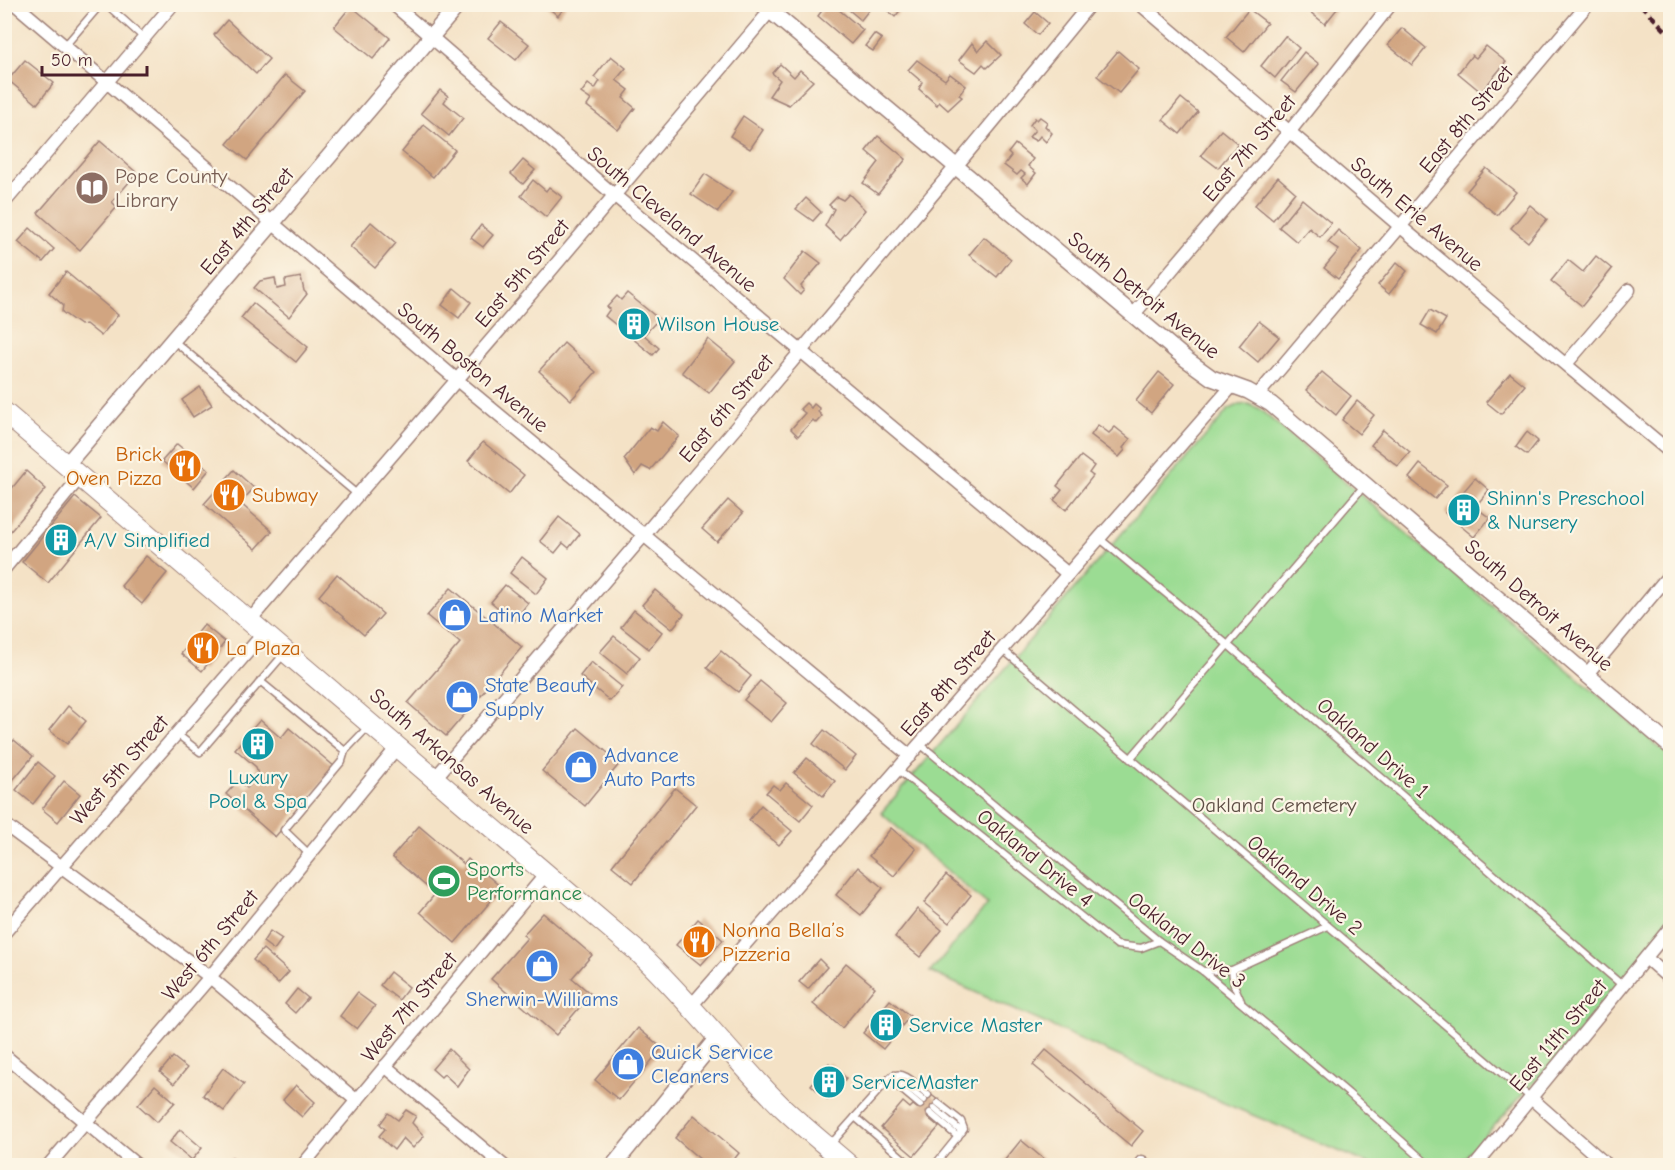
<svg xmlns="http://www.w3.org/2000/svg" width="1675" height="1170" font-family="'Comic Neue',sans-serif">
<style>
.green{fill:#9bdc93;stroke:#727e5f;stroke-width:1.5}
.building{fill:#d1a581}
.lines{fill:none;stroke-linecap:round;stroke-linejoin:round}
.service-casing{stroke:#9f8078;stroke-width:9}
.minor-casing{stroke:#9f8078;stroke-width:15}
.tertiary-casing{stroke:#9f8078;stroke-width:18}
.trunk-casing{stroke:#9f8078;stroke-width:22}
.service{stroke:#fff;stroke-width:6}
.minor{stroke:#fff;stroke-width:12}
.tertiary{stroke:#fff;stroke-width:15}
.trunk{stroke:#fff;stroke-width:20}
.rail{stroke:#4a1f2b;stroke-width:4.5;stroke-dasharray:9 4.5;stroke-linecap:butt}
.labels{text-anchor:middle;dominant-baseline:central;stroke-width:4.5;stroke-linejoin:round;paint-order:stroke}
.street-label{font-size:21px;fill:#4a1f2b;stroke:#fcf5e5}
.education-label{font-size:21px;fill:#785e54;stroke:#fcf5e5;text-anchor:start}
.culture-label{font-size:21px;fill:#0d838f;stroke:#fcf5e5;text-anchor:start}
.food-label{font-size:21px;fill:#c56008;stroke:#fcf5e5;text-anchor:start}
.shop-label{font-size:21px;fill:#366cbe;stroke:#fcf5e5;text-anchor:start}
.park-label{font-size:21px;fill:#5e4e45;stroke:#fcf5e5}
.leisure-label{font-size:21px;fill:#27864d;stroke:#fcf5e5;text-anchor:start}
</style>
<rect width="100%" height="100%" fill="#fcf5e5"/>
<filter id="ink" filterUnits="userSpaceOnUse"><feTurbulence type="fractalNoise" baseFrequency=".0167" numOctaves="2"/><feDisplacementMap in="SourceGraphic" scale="12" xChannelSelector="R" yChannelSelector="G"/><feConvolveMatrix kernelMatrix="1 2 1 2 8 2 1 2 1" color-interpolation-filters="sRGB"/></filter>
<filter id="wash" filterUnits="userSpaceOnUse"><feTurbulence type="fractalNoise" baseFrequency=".008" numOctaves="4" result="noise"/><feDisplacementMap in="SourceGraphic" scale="24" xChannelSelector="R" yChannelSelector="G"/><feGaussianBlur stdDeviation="1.35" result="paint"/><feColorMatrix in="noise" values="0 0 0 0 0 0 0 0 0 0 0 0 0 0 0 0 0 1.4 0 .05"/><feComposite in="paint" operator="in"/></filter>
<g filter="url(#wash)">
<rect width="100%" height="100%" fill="#f4e2c6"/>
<!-- green -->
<path class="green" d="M1248,404l10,4 412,348v167l-47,63 -165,179h-86l-153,-64 -289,-129 57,-67 -106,-92 347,-403 10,-5z"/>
<g id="blocks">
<!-- building -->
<g class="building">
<path d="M544,4h23l-9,12z"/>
<path d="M827,4h5l31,26 -12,14 -33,-28z"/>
<path d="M842,4h28l2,2 -11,14z"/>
<path d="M881,4h24l-10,13z"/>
<path d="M1314,4h27l-16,20 -16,-13z"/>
<path d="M351,6l39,32 -17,21 -39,-32z"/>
<path d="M1249,9l18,14 -23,29 -18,-15z"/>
<path d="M1035,12l13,11 -10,12 -13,-11z"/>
<path d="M227,20l42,39 -13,15 -42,-39z"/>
<path d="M501,22l28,22 -13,16 -28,-22z"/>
<path d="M1402,28l24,20 -14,17 -24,-20z"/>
<path d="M874,34l8,5 -9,12 -8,-5z"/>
<path d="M1285,36l14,12 -24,30 -14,-12z"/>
<path d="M987,41l14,14 -14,13 -4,-4 -7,8 -17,-12 13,-17 6,8z"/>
<path d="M1486,46l20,16 -25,30 -23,-19 14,-18 4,3z"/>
<path d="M1118,51l21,18 -20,24 -22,-17z"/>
<path d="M1304,52l15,12 -23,28 -15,-11z"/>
<path d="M611,56l15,12 -10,12 13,10 -6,8 12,10 -17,22 -31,-24 4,-6 -10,-7 7,-9 7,5 5,-8 -6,-4z"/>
<path d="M25,60l29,23 -17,21 -29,-24z"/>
<path d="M917,60l28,20 5,-6 16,12 -7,9 3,2 -14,13 -9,-8 -2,3 -18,-16 3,-7 -14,-12z"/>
<path d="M780,64l14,13 6,-7 13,11 -24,24 -20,-9 11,-16 -8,-7z"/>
<path d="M285,75l20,16 -58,69 -20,-16z"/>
<path d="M440,90l8,6 -4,6 19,16 -14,18 -28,-23z"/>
<path d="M1181,98l17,14 -18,22 -17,-14z"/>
<path d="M743,116l20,14 -13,19 -20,-13z"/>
<path d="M1040,117l7,5 -2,4 7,7 -6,9 -6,-6 -4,5 -7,-4 6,-7 -5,-5 5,-7 2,2z"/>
<path d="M424,125l31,25 -22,27 -31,-25z"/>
<path d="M1221,130l17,14 -20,24 -17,-13z"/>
<path d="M878,136l28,23 -28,35 -15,-11 16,-21 -13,-11z"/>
<path d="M100,141l37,32 -25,29 5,5 -37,43 -42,-37z"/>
<path d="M1015,144l18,15 -5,7 8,7 -8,11 -7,-6 4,-4 -4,-3 -4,4 -13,-10 7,-9 -3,-3z"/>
<path d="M523,160l12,10 -12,14 -12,-10z"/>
<path d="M1486,168l30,24 -19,23 -30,-24z"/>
<path d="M705,174l27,18 -14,20 -27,-18z"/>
<path d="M1278,177l17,15 -22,28 -18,-15z"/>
<path d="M533,180l13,11 3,-4 13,10 -16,20 -25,-21z"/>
<path d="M849,194l16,16 -25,30 -15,-14 9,-17 -5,-4 8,-8 6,3z"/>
<path d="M806,198l15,14 -8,9 -17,-12z"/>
<path d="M1302,199l29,24 -11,14 -11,-9 -12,14 -18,-15z"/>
<path d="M1530,205l17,14 -19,23 -17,-14z"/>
<path d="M371,222l25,21 -21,25 -25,-21z"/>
<path d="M481,225l12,10 -10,12 -12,-9z"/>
<path d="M30,228l24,21 -11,13 -25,-20z"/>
<path d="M1338,230l24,20 -24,29 -14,-11 15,-18 -11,-8z"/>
<path d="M984,237l27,22 -14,18 -28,-22z"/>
<path d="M805,251l16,12 -20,23 3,4 -4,5 -16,-16z"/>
<path d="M1596,256l16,13 -30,37 -31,-25 17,-21 15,12z"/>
<path d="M1397,262l10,9 -18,23 -11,-9z"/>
<path d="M66,272l52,43 -17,21 -15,-12 -6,1 -18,-13 1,-7 -14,-12z"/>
<path d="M301,277l3,14 3,3 -18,23 -35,-29 6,-7 15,-3 2,11 9,-2 -1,-7z"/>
<path d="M454,288l17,14 -12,16 -17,-13z"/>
<path d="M627,293l38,31 -4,4 -6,-5 -11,12 15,13 -6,7 -48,-39 5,-7 -3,-2 10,-11 4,4z"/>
<path d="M253,303l55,44 -12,15 -55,-44z"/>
<path d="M1430,310l16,9 -9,15 -16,-9z"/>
<path d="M1259,321l20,16 -21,25 -19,-16z"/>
<path d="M708,339l27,22 -26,32 -27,-21z"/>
<path d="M564,343l32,29 -25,28 -32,-29z"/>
<path d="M1159,372l15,12 -23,29 -15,-12z"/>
<path d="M1322,372l29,24 -15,19 -30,-25z"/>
<path d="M1510,373l15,12 -24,29 -15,-12z"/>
<path d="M200,387l12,18 -19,12 -11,-17z"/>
<path d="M1357,401l17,14 -15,19 -17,-14z"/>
<path d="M806,403l5,5 3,-4 6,5 -2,3 4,4 -6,7 -3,-3 -15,16 -7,-7 14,-16 -5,-4z"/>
<path d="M663,422l16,14 -29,34 -8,-4 -7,9 -11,-16 26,-32 7,4z"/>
<path d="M1098,425l11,8 6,-6 15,12 -7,9 2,2 -6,7 -28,-22z"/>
<path d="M1383,430l27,22 -12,14 -27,-21z"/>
<path d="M1527,432l11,9 -11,14 -11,-8z"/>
<path d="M483,442l41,33 -15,19 -41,-33z"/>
<path d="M177,444l32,26 -15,18 -32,-27z"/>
<path d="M1081,456l13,10 -5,7 4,3 -27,34 -12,-10 8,-10 -5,-4z"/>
<path d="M1420,464l27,21 -12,14 -26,-21z"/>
<path d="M234,470l20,18 -14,15 32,28 -16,18 -52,-45z"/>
<path d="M26,471l20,18 -42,50v-41z"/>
<path d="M1475,478l14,12 -14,17 15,11 -16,19 -29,-24z"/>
<path d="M75,497l26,21 -53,65 -26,-21z"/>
<path d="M728,500l15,13 -26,29 -15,-13z"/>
<path d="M559,517l21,17 -11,14 -6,-5 -8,10 -15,-12z"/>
<path d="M146,556l21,17 -25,31 -21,-18z"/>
<path d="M522,557l26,21 -12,16 -26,-21z"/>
<path d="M337,574l46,40 -19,21 -45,-39z"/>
<path d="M505,585l23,18 -14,18 -23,-19z"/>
<path d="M451,588l71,59 -76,89 -38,-33 52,-60 -33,-27z"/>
<path d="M655,590l29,24 -12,15 -30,-24z"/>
<path d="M634,610l28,22 -13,17 -28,-22z"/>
<path d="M204,625l21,17 -23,29 -21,-17z"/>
<path d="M614,636l26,21 -13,17 -27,-22z"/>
<path d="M721,651l30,25 -13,16 -31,-24z"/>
<path d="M591,662l31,25 -12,14 -30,-25z"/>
<path d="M760,681l27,22 -16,19 -27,-22z"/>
<path d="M68,706l18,15 -19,23 -18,-14z"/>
<path d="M260,720l21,18 8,-10 46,39 -60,70 -49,-43 12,-13 9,7 11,-12 -2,-9 -21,-18z"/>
<path d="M578,728l42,35 -35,43 -43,-35z"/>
<path d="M824,730l32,26 -11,14 -32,-26z"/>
<path d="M14,740l19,16 -25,30 -4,-3v-31z"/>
<path d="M807,758l28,23 -12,15 -29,-23z"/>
<path d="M38,762l17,14 -22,28 -17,-14z"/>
<path d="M64,781l16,13 -22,28 -16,-13z"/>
<path d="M786,783l27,22 -13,16 -34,-28 7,-8 7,5z"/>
<path d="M675,788l21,17 -63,78 -21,-17z"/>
<path d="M761,805l31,26 -13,14 -30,-25z"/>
<path d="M419,826l45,38 4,-5 34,29 -47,55 -35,-31 15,-18 -43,-37z"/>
<path d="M891,828l25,21 -22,27 -25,-20z"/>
<path d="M858,867l25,21 -22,27 -25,-20z"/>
<path d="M946,875l25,20 -22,28 -25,-20z"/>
<path d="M917,909l25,21 -22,27 -25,-20z"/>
<path d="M543,913l49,42 -20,23 19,16 -35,41 -65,-56 36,-41 -4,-3z"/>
<path d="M698,919l25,21 -22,25 -25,-20z"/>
<path d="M270,931l12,8 -8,11 -11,-8z"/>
<path d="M263,949l26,23 -11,12 -25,-24z"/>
<path d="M819,959l8,8 -19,22 -9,-7z"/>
<path d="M846,963l29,24 -33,41 -29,-24z"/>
<path d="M390,972l19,15 -10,13 -19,-15z"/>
<path d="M297,989l11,9 -13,15 -10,-9z"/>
<path d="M357,993l18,13 -18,23 -17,-13z"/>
<path d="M890,1000l20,16 -27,33 -20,-16z"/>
<path d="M638,1028l24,20 -43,52 -24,-20z"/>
<path d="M449,1049l20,20 -12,17 -13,-12 -3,3 -9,-8z"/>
<path d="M1046,1050l97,81 -12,15 -98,-81z"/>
<path d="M173,1057l14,11 -13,16 -14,-12z"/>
<path d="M829,1063l17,15 -18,22 -17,-15z"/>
<path d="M223,1068l21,16 -20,27 -21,-16z"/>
<path d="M155,1085l20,17 -18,20 -19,-17z"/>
<path d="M296,1085l19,17 -13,15 -19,-17z"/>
<path d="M929,1093l10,8 -12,16 12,10 -25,29 -33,-28 22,-26 7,6 3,-3 4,3z"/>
<path d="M406,1110l10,6 -4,7 12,13 -11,12 -10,-10 -9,12 -15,-14 6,-7 -5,-5 8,-11 10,7z"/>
<path d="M694,1115l45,38 -10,13h-21l-33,-28z"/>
<path d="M180,1129l22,19 -10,12 -22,-18z"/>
<path d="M1021,1140l31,26h-52z"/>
<path d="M232,1157l10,9h-17z"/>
</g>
</g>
</g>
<g filter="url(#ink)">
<use href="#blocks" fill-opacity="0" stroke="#9f8078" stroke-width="1.5"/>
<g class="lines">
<!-- service casing -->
<g class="service-casing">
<g id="service">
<path d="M106,4l38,34"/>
<path d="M64,47l37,-43"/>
<path d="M174,341l184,154"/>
<path d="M1099,538l129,107 395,341"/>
<path d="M1002,649l529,449"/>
<path d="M260,681l85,70 23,-24"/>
<path d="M177,734l23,18 84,-98"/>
<path d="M920,744l239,197 44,30 145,122 82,73"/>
<path d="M1130,759l234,-273"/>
<path d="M898,770l219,175 24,3 18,-7"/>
<path d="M309,854l-25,-24 58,-69 3,-10"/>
<path d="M1232,970l2,15 7,16"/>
<path d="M1203,971l29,-1 96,-44"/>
<path d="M893,1075l31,25"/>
<path d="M889,1079l31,26"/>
<path d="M934,1108l28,24"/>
<path d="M930,1113l28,24"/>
<path d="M855,1117l36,-40c13,-9 27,10 37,18"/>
<path d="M830,1145l25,-28 57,49"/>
<path d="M934,1166l30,-37 -3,-8 -23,-18"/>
</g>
</g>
<!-- minor casing -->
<g class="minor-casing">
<g id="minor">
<path d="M15,4l442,376 453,376"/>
<path d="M393,4l221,191 454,379"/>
<path d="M1140,4l261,223 269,225"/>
<path d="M4,203l169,-199"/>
<path d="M1134,314l156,-183 101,-127"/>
<path d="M1566,364l63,-74"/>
<path d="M1257,396l331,-392"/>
<path d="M4,569l77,-93"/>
<path d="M250,620l285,-331 241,-285"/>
<path d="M1587,674l83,-100"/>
<path d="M435,778c221,-256 441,-512 655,-774"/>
<path d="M4,824l206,153 147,124"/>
<path d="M4,933l260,-300"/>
<path d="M1646,958l24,21"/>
<path d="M691,1006l542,-621"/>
<path d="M4,1055l134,111"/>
<path d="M385,1066l119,100"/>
<path d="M1531,1098l77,68"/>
<path d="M48,1166l162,-189 188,-231"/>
<path d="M302,1166l244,-292"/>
<path d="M1139,1166l3,-4 4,4"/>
<path d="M1475,1166l195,-238"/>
</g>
</g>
<!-- tertiary casing -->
<g class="tertiary-casing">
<g id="tertiary">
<path d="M762,4l425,356 25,18 36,13 23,13 399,342"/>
<path d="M67,464l392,-460"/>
<path d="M613,1166l104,-128"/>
</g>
</g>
<!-- trunk casing -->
<g class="trunk-casing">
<path id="trunk" d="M4,412l634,540c51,48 93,104 143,154 22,21 46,40 69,60"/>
</g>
<!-- service -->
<use href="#service" class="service"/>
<!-- minor -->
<use href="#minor" class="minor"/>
<!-- tertiary -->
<use href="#tertiary" class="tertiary"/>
<!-- trunk -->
<use href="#trunk" class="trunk"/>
<!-- rail -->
<path class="rail" d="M1640,4l30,31"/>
</g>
</g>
<!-- icons -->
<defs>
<g id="library-disc" transform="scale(1.725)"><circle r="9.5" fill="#8d6e63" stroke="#fcf5e5"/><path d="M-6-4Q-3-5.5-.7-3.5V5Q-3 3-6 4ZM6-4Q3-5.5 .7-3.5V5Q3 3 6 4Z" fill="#fff"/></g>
<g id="building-disc" transform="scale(1.725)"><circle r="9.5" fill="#0f9aa8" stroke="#fcf5e5"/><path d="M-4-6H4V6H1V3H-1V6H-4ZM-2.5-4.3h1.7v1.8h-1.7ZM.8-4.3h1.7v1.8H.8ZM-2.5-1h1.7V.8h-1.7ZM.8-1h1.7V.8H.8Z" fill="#fff"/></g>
<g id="restaurant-disc" transform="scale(1.725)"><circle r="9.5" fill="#e8710a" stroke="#fcf5e5"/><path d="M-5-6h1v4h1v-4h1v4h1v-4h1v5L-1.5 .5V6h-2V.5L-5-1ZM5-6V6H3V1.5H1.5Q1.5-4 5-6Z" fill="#fff"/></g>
<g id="shop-disc" transform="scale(1.725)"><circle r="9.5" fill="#3f7fe0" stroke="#fcf5e5"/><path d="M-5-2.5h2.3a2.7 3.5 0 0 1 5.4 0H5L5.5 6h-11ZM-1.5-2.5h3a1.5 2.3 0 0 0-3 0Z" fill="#fff"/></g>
<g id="stadium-disc" transform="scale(1.725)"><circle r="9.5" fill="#2e9e5b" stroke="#fcf5e5"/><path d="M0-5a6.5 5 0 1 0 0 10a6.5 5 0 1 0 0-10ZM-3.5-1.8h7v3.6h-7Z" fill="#fff"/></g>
</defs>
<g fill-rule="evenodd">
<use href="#library-disc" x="92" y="188"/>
<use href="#building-disc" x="634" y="324"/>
<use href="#restaurant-disc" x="185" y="466"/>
<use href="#restaurant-disc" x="229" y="495"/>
<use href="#building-disc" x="1464" y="510"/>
<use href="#building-disc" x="61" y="540"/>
<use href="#shop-disc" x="455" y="615"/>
<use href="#restaurant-disc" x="203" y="648"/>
<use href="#shop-disc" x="462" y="697"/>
<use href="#building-disc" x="258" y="744"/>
<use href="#shop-disc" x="581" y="767"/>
<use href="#stadium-disc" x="444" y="881"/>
<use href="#restaurant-disc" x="699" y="942"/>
<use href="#shop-disc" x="542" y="966"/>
<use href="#building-disc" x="886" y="1025"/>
<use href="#shop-disc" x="628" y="1064"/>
<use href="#building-disc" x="829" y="1082"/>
</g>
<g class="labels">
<!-- street labels -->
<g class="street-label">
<text transform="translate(1466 119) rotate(-50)">East 8th Street</text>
<text transform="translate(1249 148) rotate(-50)">East 7th Street</text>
<text transform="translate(1417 214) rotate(40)">South Erie Avenue</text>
<text transform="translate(672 219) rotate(40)">South Cleveland Avenue</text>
<text transform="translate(247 221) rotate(-50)">East 4th Street</text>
<text transform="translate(522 273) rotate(-50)">East 5th Street</text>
<text transform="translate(1144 295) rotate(39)">South Detroit Avenue</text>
<text transform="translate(473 367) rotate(40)">South Boston Avenue</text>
<text transform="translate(726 408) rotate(-50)">East 6th Street</text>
<text transform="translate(1539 605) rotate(41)">South Detroit Avenue</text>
<text transform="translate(948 683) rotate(-49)">East 8th Street</text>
<text transform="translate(1373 748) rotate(41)">Oakland Drive 1</text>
<text transform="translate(452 761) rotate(41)">South Arkansas Avenue</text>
<text transform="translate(119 770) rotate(-49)">West 5th Street</text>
<text transform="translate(1035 858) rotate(39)">Oakland Drive 4</text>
<text transform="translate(1305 885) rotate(40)">Oakland Drive 2</text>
<text transform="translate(1187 940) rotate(38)">Oakland Drive 3</text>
<text transform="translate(210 945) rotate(-50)">West 6th Street</text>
<text transform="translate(409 1007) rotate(-50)">West 7th Street</text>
<text transform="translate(1558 1035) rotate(-50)">East 11th Street</text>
</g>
<!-- education labels -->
<g class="education-label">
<text x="115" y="176">Pope County<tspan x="115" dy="24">Library</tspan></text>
</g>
<!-- culture labels -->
<g class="culture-label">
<text x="657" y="324">Wilson House</text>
<text x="1487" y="498">Shinn's Preschool<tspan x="1487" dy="24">&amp; Nursery</tspan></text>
<text x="84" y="540">A/V Simplified</text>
<text x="258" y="777" text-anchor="middle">Luxury<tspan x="258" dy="24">Pool &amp; Spa</tspan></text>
<text x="909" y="1025">Service Master</text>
<text x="852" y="1082">ServiceMaster</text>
</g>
<!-- food labels -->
<g class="food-label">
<text x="162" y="454" text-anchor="end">Brick<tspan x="162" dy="24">Oven Pizza</tspan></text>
<text x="252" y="495">Subway</text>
<text x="226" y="648">La Plaza</text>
<text x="722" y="930">Nonna Bella’s<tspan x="722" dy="24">Pizzeria</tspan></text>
</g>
<!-- shop labels -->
<g class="shop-label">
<text x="478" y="615">Latino Market</text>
<text x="485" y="685">State Beauty<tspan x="485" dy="24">Supply</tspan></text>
<text x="604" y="755">Advance<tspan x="604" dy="24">Auto Parts</tspan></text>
<text x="542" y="999" text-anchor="middle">Sherwin-Williams</text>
<text x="651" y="1052">Quick Service<tspan x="651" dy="24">Cleaners</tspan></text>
</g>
<!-- park labels -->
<g class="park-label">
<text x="1274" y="805">Oakland Cemetery</text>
</g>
<!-- leisure labels -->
<g class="leisure-label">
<text x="467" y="869">Sports<tspan x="467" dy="24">Performance</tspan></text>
</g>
</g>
<!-- margin -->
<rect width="1675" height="1170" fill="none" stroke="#fcf5e5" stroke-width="24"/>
<!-- scale -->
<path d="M42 66v9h105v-9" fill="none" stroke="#4a1f2b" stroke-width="3"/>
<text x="51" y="66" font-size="18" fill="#4a1f2b" stroke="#fcf5e5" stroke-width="4.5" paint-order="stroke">50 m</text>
</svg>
